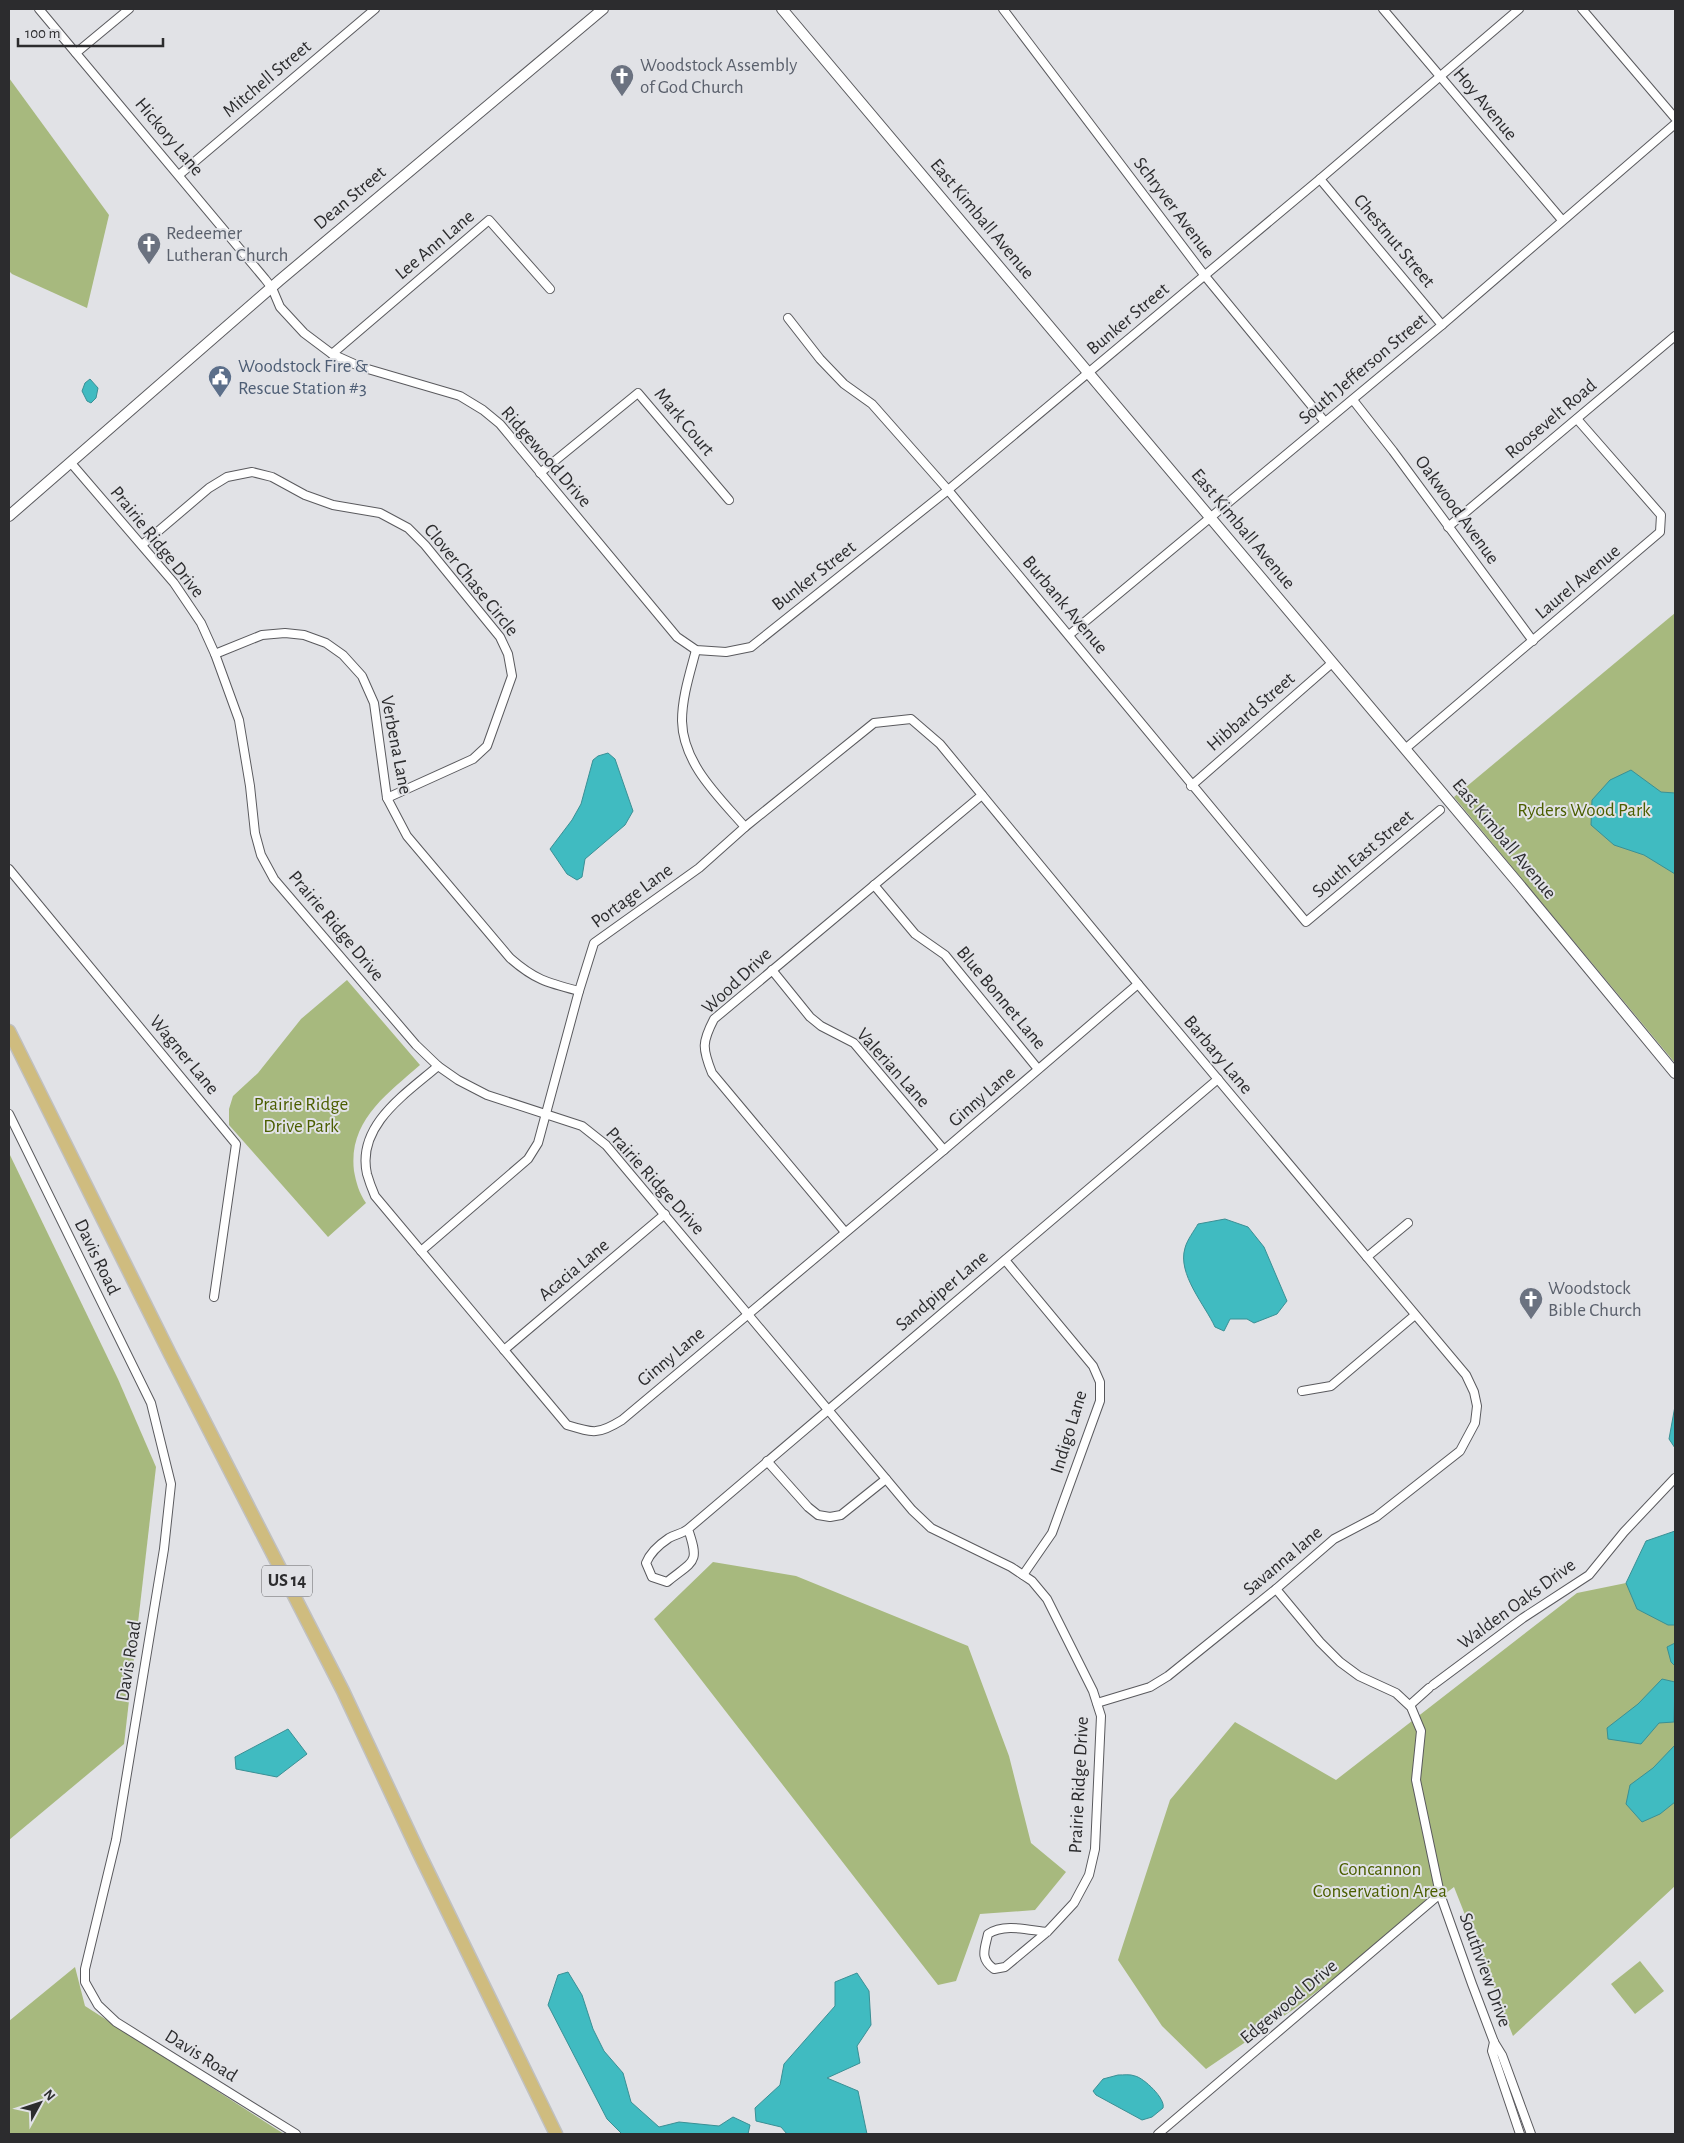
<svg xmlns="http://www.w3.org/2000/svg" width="1684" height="2143" font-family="'Alegreya Sans',sans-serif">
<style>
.green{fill:#a7b97e}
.water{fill:#40bbc1;stroke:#3a9095}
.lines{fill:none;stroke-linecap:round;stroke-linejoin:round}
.minor-casing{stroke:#5a5a5e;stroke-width:10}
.tertiary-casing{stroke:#5a5a5e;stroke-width:12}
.primary-casing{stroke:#c0c0c0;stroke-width:15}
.minor{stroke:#fff;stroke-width:8}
.tertiary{stroke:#fff;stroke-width:10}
.primary{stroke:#cfbc7f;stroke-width:12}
.labels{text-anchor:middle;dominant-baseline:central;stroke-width:4;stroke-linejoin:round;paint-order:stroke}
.shield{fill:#e1e2e6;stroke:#626365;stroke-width:1}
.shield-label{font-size:18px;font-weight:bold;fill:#2c2c2e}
.worship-label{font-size:19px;fill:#5b616d;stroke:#e1e2e6;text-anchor:start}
.street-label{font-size:19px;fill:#2c2c2e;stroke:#e1e2e6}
.service-label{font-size:19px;fill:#4e5e75;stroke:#e1e2e6;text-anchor:start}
.park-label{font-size:19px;fill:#4b5e00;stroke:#e1e2e6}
</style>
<rect width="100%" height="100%" fill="#e1e2e6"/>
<!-- green -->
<g class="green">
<path d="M9,78l100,137 -22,93 -75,-34 -3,-3z"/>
<path d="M1675,613v450l-221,-266z"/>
<path d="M347,980l73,85c-33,29 -72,56 -66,106 2,11 5,22 12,32l-38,34 -99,-112v-16l4,-13 25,-23 43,-54z"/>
<path d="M9,1153l109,226 38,88 -32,277 -115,96z"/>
<path d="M713,1562l83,14 172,70 41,110 22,87 35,29 -31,38 -55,4 -24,67 -18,4 -284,-366z"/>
<path d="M1675,1573v313l-162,150 -59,-149 -160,122 -88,60 -44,-43 -44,-66 52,-160 65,-78 101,58 241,-187z"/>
<path d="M1640,1961l24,30 -29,23 -24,-30z"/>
<path d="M75,1967l10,39 199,128h-275v-113z"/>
</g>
<!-- water -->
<g class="water">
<path d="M90,379l8,9 -2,10 -5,5 -4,-2 -5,-10 3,-8z"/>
<path d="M608,753l7,6 18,52 -8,14 -40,34 -3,18 -5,3 -10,-6 -17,-25 22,-29 9,-16 12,-44 5,-4z"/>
<path d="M1631,770l30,22 14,1v81l-31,-19 -30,-10 -23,-20 1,-25 18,-20z"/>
<path d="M1225,1219l23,8 16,20 23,54 -10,13 -23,9 -7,-4h-17l-6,12 -9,-4c-10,-22 -38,-53 -30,-79 2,-8 9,-17 13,-24z"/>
<path d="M1675,1406v42l-6,-9z"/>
<path d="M1675,1531v94h-7l-31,-16 -11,-26 20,-42z"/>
<path d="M1675,1643v23l-4,-4 -4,-15z"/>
<path d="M1662,1679l13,3 -1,40 -15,1 -18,21 -33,-5 -1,-11 31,-24z"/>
<path d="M288,1729l19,25 -30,23 -41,-8 -1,-12z"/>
<path d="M1675,1745v57l-15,12 -18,8 -16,-18 4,-19 23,-17z"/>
<path d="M568,1972l14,23 11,34 11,22 19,22 8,29 28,25 20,-5 40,4 14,-9 17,8 -2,9h-126l-15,-15 -59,-114 10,-30z"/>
<path d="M857,1973l12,18 2,34 -14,21 3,17 -33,15 31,13 9,43h-80l-6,-7 -25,-6 -1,-13 25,-23 4,-21 51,-58v-24z"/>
<path d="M1118,2075c6,0 12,-1 17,1 9,2 31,23 28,32l-11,9 -10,3 -46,-25 -3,-4 10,-12z"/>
</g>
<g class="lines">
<!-- minor casing -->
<g class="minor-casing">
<g id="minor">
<path d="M39,9l226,270 7,9 8,19 24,26 28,21 29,13 99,29 23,14 17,14 177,213 19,13 30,2 25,-5 197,-157 372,-311 199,-170"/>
<path d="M1003,9l202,267 120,146"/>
<path d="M1383,9l179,211"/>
<path d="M1582,9l93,109"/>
<path d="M76,53l53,-44"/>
<path d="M179,175l196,-166"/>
<path d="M1320,179l122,146"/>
<path d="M788,318l32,41 24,25 28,20 76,86 358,432 134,-112"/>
<path d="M332,354l157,-134 61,69"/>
<path d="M1353,400l40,51 140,190"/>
<path d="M71,463l103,120 27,40 14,31 24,66 11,66 5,47 6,22 13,24 142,166 22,21 20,14 29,15 95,31 24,19 306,365 19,18 80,39 21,14 15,18 46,92 8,25 -6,133 -6,26 -15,28 -27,29 -42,35 -11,2c-15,-11 -9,-20 -6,-35 16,-11 40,-4 59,-2"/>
<path d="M540,473l98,-80 91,107"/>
<path d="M1448,527l227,-191"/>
<path d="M142,545l67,-57 18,-11 25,-5 20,5 33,18 28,10 47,8 28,15 17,17 75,92 8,17 4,22 -25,70 -14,13 -86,39"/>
<path d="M1069,635l373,-310 233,-201"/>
<path d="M696,650c-6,23 -14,47 -14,71 1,43 37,76 63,106"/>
<path d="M215,654l47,-19 23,-2 19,2 22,8 17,12 19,21 12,27 13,95 20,38 103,122c25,22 38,25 69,33"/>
<path d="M1405,749l255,-217 1,-17 -84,-96"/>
<path d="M1191,786l141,-123"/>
<path d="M9,869l227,275 -22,153"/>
<path d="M874,885l41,49 30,21 93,114"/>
<path d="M772,970l38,47 11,9 33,17 90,107"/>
<path d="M438,1066c-31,27 -82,59 -71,108 2,7 5,15 8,22l192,229c26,8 31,10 55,-5l322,-270 194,-166"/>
<path d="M9,1114l142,289 20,81 -7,65 -48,291 -31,129v13l13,23 18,17 180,112"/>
<path d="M845,1232l-133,-159c-10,-25 -10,-31 2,-54l268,-224"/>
<path d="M421,1251l107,-92 10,-16 41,-152 15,-48 105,-75 46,-41 129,-104 37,-4 29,25 198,240 328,391 8,17 3,14 -2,17 -15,28 -84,66 -42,22 -58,50 -108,87 -18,11 -53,16"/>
<path d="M1367,1257l41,-34"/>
<path d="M1005,1260l88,106 7,16v19l-48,132 -29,42"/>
<path d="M504,1350l161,-136"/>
<path d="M1302,1391l29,-5 84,-71"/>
<path d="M767,1461l41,46 10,8 12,2 11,-2 45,-36"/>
<path d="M688,1529c12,35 6,31 -21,53l-15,-5 -6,-14c4,-10 14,-19 23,-25 7,-4 13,-4 19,-9l530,-450"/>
<path d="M1276,1589l44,53 20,20 19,14 37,17 15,14 10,24 -5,49 24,114 32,90 22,58 8,13 29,79"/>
<path d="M1433,1685l90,-67 66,-43 35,-43 51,-54"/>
<path d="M1410,1705l19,-17"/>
<path d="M1494,2042l-2,9 28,83"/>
<path d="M1158,2134l282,-240"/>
</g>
</g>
<!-- tertiary casing -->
<g class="tertiary-casing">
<g id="tertiary">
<path d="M782,9l736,874 157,190"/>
<path d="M9,516l271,-236 323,-271"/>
</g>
</g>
<!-- primary casing -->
<g class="primary-casing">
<path id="primary" d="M9,1031l161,323 173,337 75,160 138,283"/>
</g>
<!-- minor -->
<use href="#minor" class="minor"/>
<!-- tertiary -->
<use href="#tertiary" class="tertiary"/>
<!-- primary -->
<use href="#primary" class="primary"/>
</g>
<!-- icons -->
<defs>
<g id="church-pin" transform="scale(1.25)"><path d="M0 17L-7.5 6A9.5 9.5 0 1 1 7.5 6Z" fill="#6b7280" stroke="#e1e2e6"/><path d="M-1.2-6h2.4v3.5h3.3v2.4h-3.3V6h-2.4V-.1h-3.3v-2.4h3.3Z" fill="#fff"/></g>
<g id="civic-pin" transform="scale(1.25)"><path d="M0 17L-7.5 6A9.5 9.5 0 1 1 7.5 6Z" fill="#5c6f8a" stroke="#e1e2e6"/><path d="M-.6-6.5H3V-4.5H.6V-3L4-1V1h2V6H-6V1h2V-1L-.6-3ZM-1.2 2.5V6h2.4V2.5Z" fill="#fff"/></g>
</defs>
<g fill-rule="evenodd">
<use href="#church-pin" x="622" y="76"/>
<use href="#church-pin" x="149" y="244"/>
<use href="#civic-pin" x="220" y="377"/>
<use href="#church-pin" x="1531" y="1299"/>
</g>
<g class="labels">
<!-- shield labels -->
<rect class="shield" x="262" y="1565.5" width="50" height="31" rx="4"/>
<g class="shield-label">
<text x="287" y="1581">US 14</text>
</g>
<!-- worship labels -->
<g class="worship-label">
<text x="640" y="65">Woodstock Assembly<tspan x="640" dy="22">of God Church</tspan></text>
<text x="166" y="233">Redeemer<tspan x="166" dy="22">Lutheran Church</tspan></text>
<text x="1548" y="1288">Woodstock<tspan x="1548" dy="22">Bible Church</tspan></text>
</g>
<!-- street labels -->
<g class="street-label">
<text transform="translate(267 79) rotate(-40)">Mitchell Street</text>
<text transform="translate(1485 104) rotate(50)">Hoy Avenue</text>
<text transform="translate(169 137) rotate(50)">Hickory Lane</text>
<text transform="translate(350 198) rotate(-40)">Dean Street</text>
<text transform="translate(1174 208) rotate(53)">Schryver Avenue</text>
<text transform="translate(982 219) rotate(50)">East Kimball Avenue</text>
<text transform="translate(1394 241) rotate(50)">Chestnut Street</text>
<text transform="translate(435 245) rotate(-40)">Lee Ann Lane</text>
<text transform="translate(1128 319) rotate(-40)">Bunker Street</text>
<text transform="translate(1363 369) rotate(-40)">South Jefferson Street</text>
<text transform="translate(1551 419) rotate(-40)">Roosevelt Road</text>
<text transform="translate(684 422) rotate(50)">Mark Court</text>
<text transform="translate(546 457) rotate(49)">Ridgewood Drive</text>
<text transform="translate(1457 510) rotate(54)">Oakwood Avenue</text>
<text transform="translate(1243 529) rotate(50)">East Kimball Avenue</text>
<text transform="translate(157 542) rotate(51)">Prairie Ridge Drive</text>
<text transform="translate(814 576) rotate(-38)">Bunker Street</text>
<text transform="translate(471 580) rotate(51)">Clover Chase Circle</text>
<text transform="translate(1578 582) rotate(-40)">Laurel Avenue</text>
<text transform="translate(1065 605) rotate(50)">Burbank Avenue</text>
<text transform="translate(1251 712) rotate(-41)">Hibbard Street</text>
<text transform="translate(396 745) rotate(79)">Verbena Lane</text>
<text transform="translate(1504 839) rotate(50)">East Kimball Avenue</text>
<text transform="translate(1363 854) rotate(-40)">South East Street</text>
<text transform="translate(632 896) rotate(-36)">Portage Lane</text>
<text transform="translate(336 926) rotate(50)">Prairie Ridge Drive</text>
<text transform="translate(737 981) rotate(-43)">Wood Drive</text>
<text transform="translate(1001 998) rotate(50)">Blue Bonnet Lane</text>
<text transform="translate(184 1055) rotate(50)">Wagner Lane</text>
<text transform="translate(1218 1055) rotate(50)">Barbary Lane</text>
<text transform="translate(893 1068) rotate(48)">Valerian Lane</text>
<text transform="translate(982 1097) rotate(-41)">Ginny Lane</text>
<text transform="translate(655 1181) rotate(48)">Prairie Ridge Drive</text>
<text transform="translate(97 1257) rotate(64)">Davis Road</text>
<text transform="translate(574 1270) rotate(-40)">Acacia Lane</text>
<text transform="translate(942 1291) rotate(-40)">Sandpiper Lane</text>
<text transform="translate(671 1357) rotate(-40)">Ginny Lane</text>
<text transform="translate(1069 1432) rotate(-73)">Indigo Lane</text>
<text transform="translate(1283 1561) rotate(-40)">Savanna lane</text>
<text transform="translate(1517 1604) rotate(-36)">Walden Oaks Drive</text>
<text transform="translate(129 1661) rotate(-81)">Davis Road</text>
<text transform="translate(1079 1785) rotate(-87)">Prairie Ridge Drive</text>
<text transform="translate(1485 1970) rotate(70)">Southview Drive</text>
<text transform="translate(1289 2002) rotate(-40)">Edgewood Drive</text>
<text transform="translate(201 2056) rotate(32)">Davis Road</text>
</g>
<!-- service labels -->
<g class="service-label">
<text x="238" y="366">Woodstock Fire &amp;<tspan x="238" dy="22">Rescue Station #3</tspan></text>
</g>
<!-- park labels -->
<g class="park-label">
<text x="1584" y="810">Ryders Wood Park</text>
<text x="301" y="1104">Prairie Ridge<tspan x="301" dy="22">Drive Park</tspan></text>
<text x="1380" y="1869">Concannon<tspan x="1380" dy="22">Conservation Area</tspan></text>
</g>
</g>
<!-- border -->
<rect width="1684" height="2143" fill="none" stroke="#2c2c2e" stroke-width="20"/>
<!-- north arrow -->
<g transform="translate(40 2103) rotate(50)" stroke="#e1e2e6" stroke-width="4" paint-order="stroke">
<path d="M0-4L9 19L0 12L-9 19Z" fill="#2c2c2e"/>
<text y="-8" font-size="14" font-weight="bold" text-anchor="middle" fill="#2c2c2e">N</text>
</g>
<!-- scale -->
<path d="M18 38v8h145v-8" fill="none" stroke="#2c2c2e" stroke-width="2.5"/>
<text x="25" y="38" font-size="15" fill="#2c2c2e" stroke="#e1e2e6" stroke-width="4" paint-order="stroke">100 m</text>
</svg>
